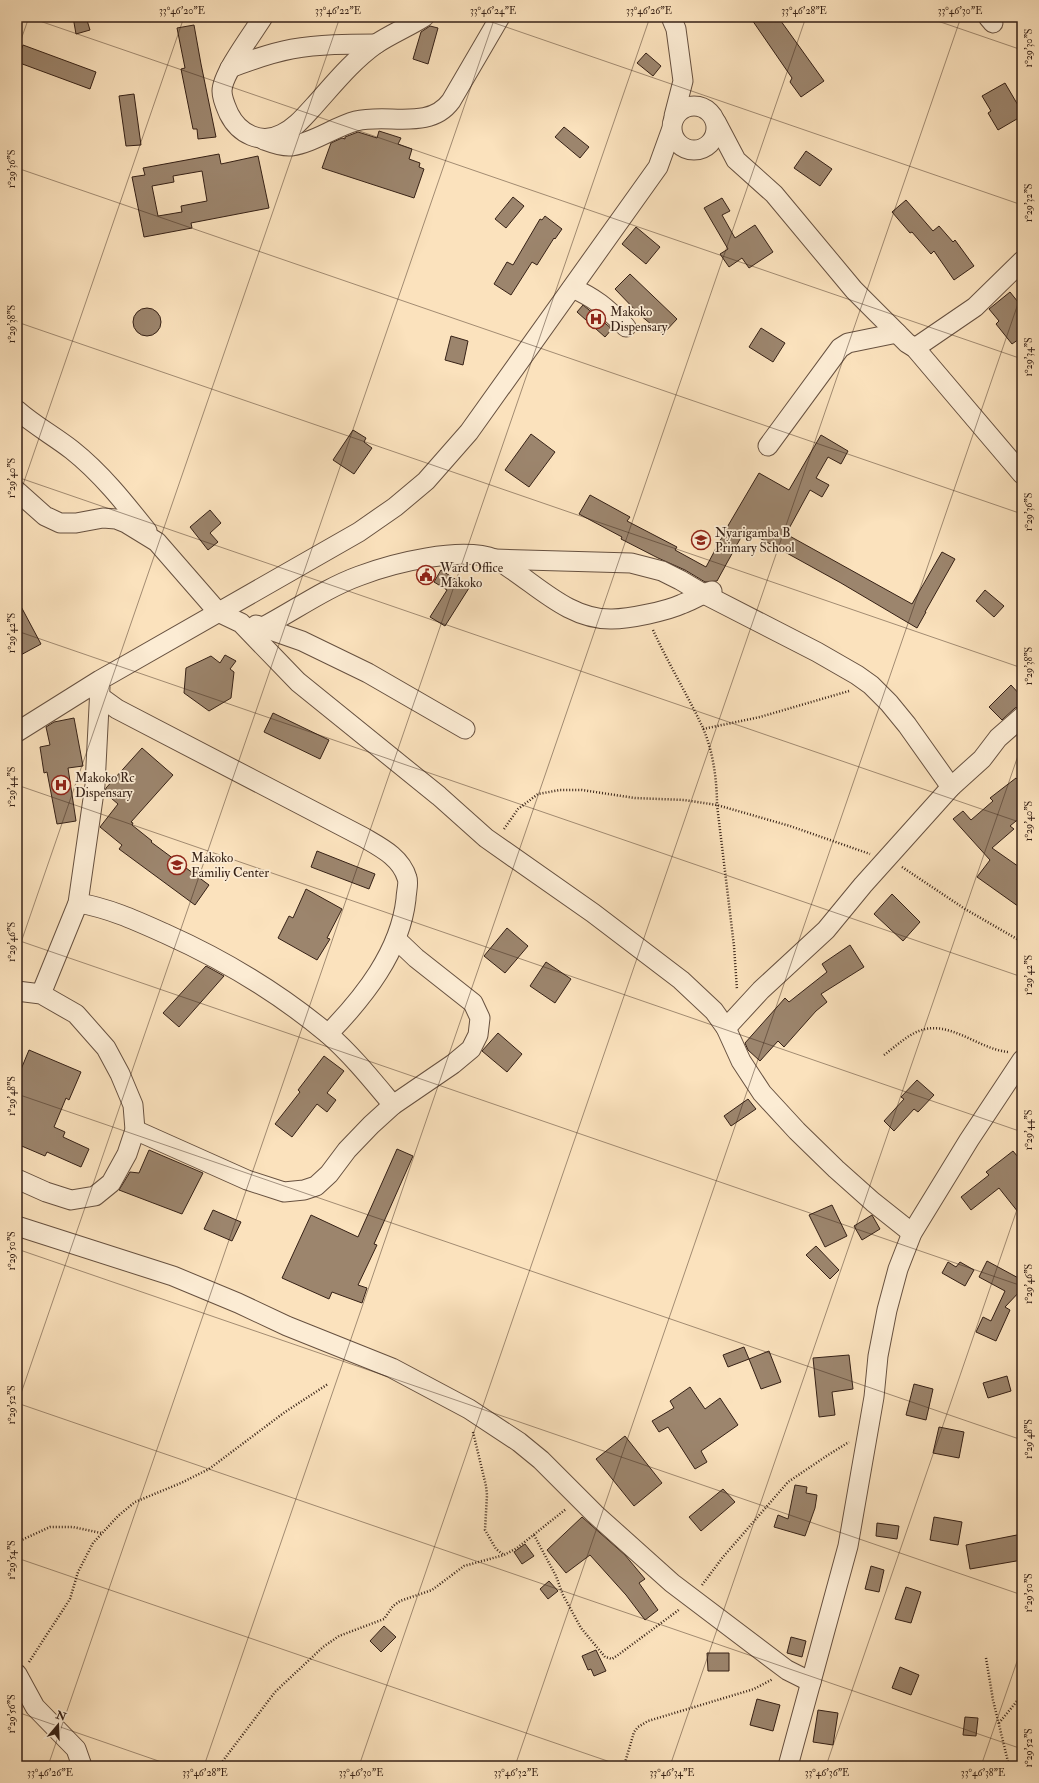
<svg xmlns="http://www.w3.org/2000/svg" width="1039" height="1783" font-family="'IM FELL Double Pica',serif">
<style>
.building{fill:#9c856d;stroke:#362116;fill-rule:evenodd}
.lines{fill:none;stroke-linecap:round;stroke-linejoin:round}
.minor-casing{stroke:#675140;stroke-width:21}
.path{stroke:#362116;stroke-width:2.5;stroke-dasharray:1 2;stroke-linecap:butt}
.minor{stroke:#fcecd4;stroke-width:19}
.ticks{fill:none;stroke:#362116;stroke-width:1;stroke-opacity:0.45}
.labels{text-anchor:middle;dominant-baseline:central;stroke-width:3.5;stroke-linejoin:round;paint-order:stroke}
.poi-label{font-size:13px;fill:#362116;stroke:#fcecd4;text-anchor:start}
.neatline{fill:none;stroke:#362116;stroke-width:1.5}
.ticks-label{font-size:10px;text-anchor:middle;fill:#362116}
</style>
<rect width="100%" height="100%" fill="#fbe2bd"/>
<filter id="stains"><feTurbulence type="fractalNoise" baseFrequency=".005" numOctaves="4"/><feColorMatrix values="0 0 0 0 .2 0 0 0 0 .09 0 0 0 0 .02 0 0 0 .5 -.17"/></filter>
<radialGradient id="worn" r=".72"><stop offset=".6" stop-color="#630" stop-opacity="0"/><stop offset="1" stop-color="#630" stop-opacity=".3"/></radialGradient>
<!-- building -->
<g class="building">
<path d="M73,17h13l4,13 -14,4z"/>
<path d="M750,17h28l46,64 -23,16 -11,-15 2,-4z"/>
<path d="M194,25l7,39 15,73 -18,2 -1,-10h-4l-12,-60 4,-1 -8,-40z"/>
<path d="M430,26l8,2 -10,36 -15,-5 8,-27z"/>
<path d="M23,45l73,27 -6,17 -73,-27z"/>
<path d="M646,53l15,13 -8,10 -16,-13z"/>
<path d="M1005,83l17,29v4l-24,14 -10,-17 3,-2 -9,-15z"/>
<path d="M134,94l7,51 -15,1 -7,-50z"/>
<path d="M564,127l25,20 -9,11 -25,-21z"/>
<path d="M379,131l22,7 -3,6 14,5 -3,10 11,4 -1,4 5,2 -10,29 -92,-30 9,-25 11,-5 3,1v-2l13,-5 19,6z"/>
<path d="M806,151l26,18 -12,17 -26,-18z"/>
<path d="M219,154l2,10 37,-8 11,52 -78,15 1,5 -48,9 -12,-60 13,-2 -2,-7zM202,171l5,30 -26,5 1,6 -24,4 -6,-30 22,-4 -1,-6z"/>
<path d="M513,197l11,9 -18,22 -11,-9z"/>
<path d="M722,198l8,13 -8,4 13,23 20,-13 18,27 -24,16 -7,-10 -13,9 -9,-13 8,-5 -24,-41z"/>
<path d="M906,200l27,31 6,-5 14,16 2,-2 19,26 -20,14 -20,-29 -3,3 -19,-22 -2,1 -18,-21z"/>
<path d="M545,216l17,13 -7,10 -1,-1 -17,27 -5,-3 -21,33 -17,-11 13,-22 6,3 27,-46 2,1z"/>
<path d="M636,227l24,20 -14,17 -24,-20z"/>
<path d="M630,274l47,45 -14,15 -23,-19 -25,-26z"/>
<path d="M1010,292l12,15v30l-10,7 -16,-20 3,-3 -10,-12z"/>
<path d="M583,305l29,24 -7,8 -28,-25z"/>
<circle cx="147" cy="322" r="14"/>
<path d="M761,328l24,15 -12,19 -24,-15z"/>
<path d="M451,336l17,5 -5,24 -18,-5z"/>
<path d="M353,430l13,8 -2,4 8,6 -18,26 -21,-14z"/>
<path d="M531,434l24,18 -26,35 -24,-17z"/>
<path d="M821,435l27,16 -7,13 -13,-7 -12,21 13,7 -7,12 -12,-7 -24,44 126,70 30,-52 13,7 -30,53h1l-9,16 -76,-45 -96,-53 -28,51 -12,1 -20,-12 -27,-12 -37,-19 1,-2 -43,-23 11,-19 40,22 -3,4 50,26 -2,3 31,17 23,-43 30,-51 30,17z"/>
<path d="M210,510l11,13 -11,10 8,9 -10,8 -18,-23z"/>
<path d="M441,570l28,18 -24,38 -15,-9 17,-27 -13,-8z"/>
<path d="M985,590l19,16 -10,11 -18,-16z"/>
<path d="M17,599l24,45 -24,13z"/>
<path d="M225,655l11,6 -6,8 4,3 -3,26 -22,13 -25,-18 2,-25 25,-12 9,7z"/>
<path d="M1011,685l11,12v9l-7,2 -13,12 -13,-13z"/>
<path d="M273,713l56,27 -9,19 -56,-27z"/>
<path d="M74,718l9,48 -15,2 8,53 -19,3 -10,-52 -3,1 -4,-26 10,-2 -4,-18 8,-5z"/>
<path d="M142,748l31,27 -42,47 2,1 -1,2 20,16 -1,1 58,43 -14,20 -76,-56 3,-4 -22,-18 18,-23 -13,-11 1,-5z"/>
<path d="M1016,778l6,5v33l-12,10 4,3 -22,19 30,21v40l-45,-32 13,-17 -37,-41 10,-8 8,9 22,-19 -3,-3z"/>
<path d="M317,851l58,23 -6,15 -58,-22z"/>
<path d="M306,889l36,20 -15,29 3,1 -13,21 -39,-22 11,-22 4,2z"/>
<path d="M892,894l28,28 -17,19 -29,-27z"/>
<path d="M507,928l21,18 -23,27 -21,-17z"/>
<path d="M850,945l14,22 -43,27 6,8 -11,9 -32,36 -6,-6 -18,20 -12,-11 -3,-7 40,-45 4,4 38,-30 -5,-8z"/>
<path d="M546,962l25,17 -16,24 -25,-17z"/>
<path d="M206,966l18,10 -45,51 -16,-14z"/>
<path d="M498,1033l24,21 -15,18 -25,-21z"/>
<path d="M29,1050l52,22 -12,28 -3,-2 -12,29 11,5 -2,5 26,12 -8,18 -34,-15 -2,4 -28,-12v-65z"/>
<path d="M324,1056l20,15 -17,22 9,7 -9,12 -10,-8 -25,33 -17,-13 25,-32 -2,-2z"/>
<path d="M917,1080l17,15 -16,17 -4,-3 -20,22 -10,-10 20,-22 -3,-2z"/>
<path d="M748,1099l8,10 -25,17 -7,-10z"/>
<path d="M397,1149l16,7 -39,88 3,1 -19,40 9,3 -5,15 -30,-11 -3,7 -47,-21 29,-63 47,22z"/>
<path d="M149,1150l54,23 -21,41 -63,-24 11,-18 9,1z"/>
<path d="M1013,1151l9,11v55l-23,-29 -28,22 -10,-13 28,-22 -3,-3z"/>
<path d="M832,1205l15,31 -22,11 -16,-32z"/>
<path d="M213,1210l28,12 -9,19 -28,-12z"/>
<path d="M872,1215l8,14 -18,11 -8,-14z"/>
<path d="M816,1246l23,24 -9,9 -24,-24z"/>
<path d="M987,1261l35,19v9l-17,18 5,3 -14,31 -20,-9 7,-15 8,4 14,-30 -26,-14z"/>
<path d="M948,1262l8,5 4,-5 14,8 -9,16 -23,-13z"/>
<path d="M744,1347l5,12 -21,8 -5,-12z"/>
<path d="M769,1351l12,31 -20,7 -12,-30z"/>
<path d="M849,1355l4,34 -21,3 3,23 -16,2 -6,-59z"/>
<path d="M1007,1376l4,15 -23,7 -5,-15z"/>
<path d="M914,1384l19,5 -7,31 -20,-5z"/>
<path d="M690,1387l15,22 15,-11 18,27 -37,26 6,11 -12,7 -27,-42 -9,5 -7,-11 22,-13 -4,-7z"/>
<path d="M939,1427l25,5 -5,26 -26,-5z"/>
<path d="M625,1436l37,47 -28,23 -38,-47z"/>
<path d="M795,1485l12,2 -1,6 11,2 -2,13 -10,28 -31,-9 4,-12 10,4z"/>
<path d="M723,1489l12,13 -34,29 -12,-14z"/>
<path d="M582,1517l43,38 20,24 -6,4 19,27 -13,10 -19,-25 -36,-40 -24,18 -19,-23z"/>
<path d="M934,1517l28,5 -4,23 -28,-5z"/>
<path d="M877,1523l22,3 -2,13 -21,-3z"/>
<path d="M1022,1534v26l-52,9 -4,-24z"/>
<path d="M525,1544l9,12 -12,8 -8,-12z"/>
<path d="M871,1566l13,4 -5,22 -14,-3z"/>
<path d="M549,1581l9,10 -10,8 -8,-10z"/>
<path d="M906,1587l15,5 -10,31 -16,-4z"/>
<path d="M384,1626l12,11 -15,15 -11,-11z"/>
<path d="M791,1637l15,4 -4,16 -15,-4z"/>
<path d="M596,1650l10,21 -12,5 -3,-7 -3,1 -6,-14z"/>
<path d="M707,1653h22v18h-21z"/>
<path d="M900,1667l19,8 -8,20 -19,-7z"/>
<path d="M757,1699l23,6 -7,26 -23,-6z"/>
<path d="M818,1710l20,3 -5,32 -20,-3z"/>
<path d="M965,1717l13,1 -2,18 -13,-1z"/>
</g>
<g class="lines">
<!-- minor casing -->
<g class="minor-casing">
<g id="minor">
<path d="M263,17c-10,16 -41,57 -41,74 0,8 4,16 7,23 10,20 32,31 53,20 13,-6 22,-17 32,-28 19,-21 38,-45 62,-62 15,-10 32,-17 48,-27"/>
<path d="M671,17l5,12 7,52 -9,35"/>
<path d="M988,17l5,6"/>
<path d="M230,68c21,-8 41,-15 62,-19 28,-5 56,-5 84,-5"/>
<circle cx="694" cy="128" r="22"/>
<path d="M716,122l20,38 38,34 80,96 53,53 8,5 107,126"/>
<path d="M264,140c8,3 18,7 27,6 22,-3 43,-19 65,-25 32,-8 73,10 95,-20l49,-84"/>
<path d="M572,288c24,10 35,21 54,39"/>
<path d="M915,348l60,-41 47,-46"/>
<path d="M17,410c17,15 37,26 55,40 29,23 52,52 75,81"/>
<path d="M768,446l72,-98 8,-5 49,-10"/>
<path d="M17,491l28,25 15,7h16l27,-5 13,1 10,4 31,19 61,70 23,11 57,59 141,114 47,42 107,75 88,67 33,31 12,17 15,33 21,32 35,38 39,38 37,33 39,31"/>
<path d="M495,559l136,4 31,8 18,9 22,13 115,59 40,23 14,10 18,18 18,22 44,62"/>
<path d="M256,625l46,16 66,32 97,56"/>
<path d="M263,627c32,-17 63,-39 96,-51 34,-13 102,-30 136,-17 6,2 11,7 16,10 30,20 61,51 101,50 17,0 55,-8 70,-15 11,-4 19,-10 30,-13"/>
<path d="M99,696l18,13 246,128c17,10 38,20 44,41 2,5 -1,15 -1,21 -6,53 -42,98 -78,135"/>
<path d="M17,732l83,-52 259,-148 36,-25 31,-26 43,-49 189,-265 13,-36"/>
<path d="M78,903c31,5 59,18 88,31 58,26 113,59 162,100 24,21 44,46 65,71"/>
<path d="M17,991l24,3 35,20 30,34 14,26 13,31 2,25 -8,24 -16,29 -16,13 -24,4 -25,-8 -29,-13"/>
<path d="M41,994l37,-91 17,-118 5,-98"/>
<path d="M726,1028l35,-38 65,-60 37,-45 88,-98 31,-28 16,-21 24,-21"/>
<path d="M135,1130l112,50 37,12 20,-2 12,-4 13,-12 18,-24 24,-25 22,-20 60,-41 18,-15 7,-14 2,-17 -7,-15 -57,-45 -20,-19"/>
<path d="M17,1226l156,50 65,27 49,23 105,42 77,41 50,33 22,18 54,54 77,69 115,87 24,12"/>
<path d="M17,1674l18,33 41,42 6,17"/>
<path d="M788,1766l60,-220 26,-149 4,-41 9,-46 11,-41 14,-36 57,-93 53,-80"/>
</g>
</g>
<!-- path -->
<g class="path">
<path d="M653,630c15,33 34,64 50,98 10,23 14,52 14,77l17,141 3,44"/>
<path d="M703,729l57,-12 89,-26"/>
<path d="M504,829l14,-20 20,-15 22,-4h22l53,8 49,2 33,5 73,21 80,28"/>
<path d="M902,867l63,42 57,33"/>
<path d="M884,1055c11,-8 22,-19 35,-24 30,-12 59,18 89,21"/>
<path d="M473,1432l13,54 1,9 -2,35 11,19 8,6"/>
<path d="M534,1535l22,41 7,19 18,33 24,29 7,2 6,-4 62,-46"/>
<path d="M17,1542l33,-15h23l28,6"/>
<path d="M702,1585l21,-28 65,-75 40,-27 21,-13"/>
<path d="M986,1658l7,42 16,66"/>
<path d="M29,1662l41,-63 8,-27 15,-29 25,-27 17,-14 46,-19 28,-14 76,-57 43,-28"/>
<path d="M999,1723l23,-28"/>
<path d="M219,1766l56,-74 48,-45 16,-11 45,-17 9,-13 7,-5 32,-11 32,-24 40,-11 13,-7 49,-39"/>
<path d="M624,1766l10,-34 4,-5 10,-6 106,-32 19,-10"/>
</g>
<!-- minor -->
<use href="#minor" class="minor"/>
</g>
<!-- ticks -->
<path class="ticks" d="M28,17l994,342M477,17l545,188M926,17l96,33M17,51l12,-34M17,168l1005,346M17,322l1005,346M17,477l1005,346M17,502l167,-485M17,631l1005,346M17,785l1005,347M17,940l1005,346M17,954l323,-937M17,1094l1005,346M17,1249l1005,346M17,1403l1005,346M17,1405l478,-1388M17,1558l605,208M17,1712l156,54M48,1766l602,-1749M204,1766l602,-1749M359,1766l602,-1749M515,1766l507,-1474M670,1766l352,-1022M826,1766l196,-571M981,1766l41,-119"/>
<!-- icons -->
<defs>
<g id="hospital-ring" transform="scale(1)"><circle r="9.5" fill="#fcecd4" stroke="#8f2418" stroke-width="1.5"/><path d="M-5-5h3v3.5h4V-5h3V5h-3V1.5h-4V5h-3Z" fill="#8f2418"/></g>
<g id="school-ring" transform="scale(1)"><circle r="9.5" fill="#fcecd4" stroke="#8f2418" stroke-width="1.5"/><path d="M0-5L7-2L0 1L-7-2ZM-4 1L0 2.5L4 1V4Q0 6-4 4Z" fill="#8f2418"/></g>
<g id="civic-ring" transform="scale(1)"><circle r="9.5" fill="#fcecd4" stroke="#8f2418" stroke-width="1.5"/><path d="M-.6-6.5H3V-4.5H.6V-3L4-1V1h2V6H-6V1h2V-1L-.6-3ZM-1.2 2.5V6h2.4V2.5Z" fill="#8f2418"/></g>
</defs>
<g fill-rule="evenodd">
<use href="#hospital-ring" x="596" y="319"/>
<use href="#school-ring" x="701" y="540"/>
<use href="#civic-ring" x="426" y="575"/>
<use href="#hospital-ring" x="61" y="785"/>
<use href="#school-ring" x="177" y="865"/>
</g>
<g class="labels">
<!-- poi labels -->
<g class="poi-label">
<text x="610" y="312">Makoko<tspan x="610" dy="15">Dispensary</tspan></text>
<text x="715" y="533">Nyarigamba B<tspan x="715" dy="15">Primary School</tspan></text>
<text x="440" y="568">Ward Office<tspan x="440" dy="15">Makoko</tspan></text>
<text x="75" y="778">Makoko Rc<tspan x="75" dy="15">Dispensary</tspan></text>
<text x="191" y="858">Makoko<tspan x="191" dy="15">Familiy Center</tspan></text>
</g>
</g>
<!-- margin -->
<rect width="1039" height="1783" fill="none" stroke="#fbe2bd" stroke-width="44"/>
<!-- north arrow -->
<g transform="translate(58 1725) rotate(19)" stroke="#fcecd4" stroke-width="3" paint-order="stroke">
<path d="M0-3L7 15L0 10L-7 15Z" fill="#362116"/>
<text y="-6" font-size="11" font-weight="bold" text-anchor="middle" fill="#362116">N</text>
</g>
<rect x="22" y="22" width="995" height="1739" class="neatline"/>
<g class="ticks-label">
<text x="182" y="14">33°46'20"E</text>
<text x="338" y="14">33°46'22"E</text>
<text x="493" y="14">33°46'24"E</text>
<text x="649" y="14">33°46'26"E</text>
<text x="804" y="14">33°46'28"E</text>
<text x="960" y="14">33°46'30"E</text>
<text transform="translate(1028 48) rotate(-90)" y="4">1°29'30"S</text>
<text transform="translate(11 169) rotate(-90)" y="4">1°29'36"S</text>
<text transform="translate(1028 203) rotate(-90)" y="4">1°29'32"S</text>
<text transform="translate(11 324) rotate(-90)" y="4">1°29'38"S</text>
<text transform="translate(1028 357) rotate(-90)" y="4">1°29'34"S</text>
<text transform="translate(11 478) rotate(-90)" y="4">1°29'40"S</text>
<text transform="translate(1028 512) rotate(-90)" y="4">1°29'36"S</text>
<text transform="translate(11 633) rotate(-90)" y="4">1°29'42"S</text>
<text transform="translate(1028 666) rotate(-90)" y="4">1°29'38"S</text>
<text transform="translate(11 787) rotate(-90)" y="4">1°29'44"S</text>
<text transform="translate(1028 821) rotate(-90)" y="4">1°29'40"S</text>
<text transform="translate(11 942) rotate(-90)" y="4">1°29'46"S</text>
<text transform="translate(1028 975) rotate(-90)" y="4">1°29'42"S</text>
<text transform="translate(11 1096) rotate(-90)" y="4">1°29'48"S</text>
<text transform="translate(1028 1130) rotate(-90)" y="4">1°29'44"S</text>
<text transform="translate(11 1251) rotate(-90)" y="4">1°29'50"S</text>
<text transform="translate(1028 1284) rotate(-90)" y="4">1°29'46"S</text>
<text transform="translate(11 1405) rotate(-90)" y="4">1°29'52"S</text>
<text transform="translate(1028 1439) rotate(-90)" y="4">1°29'48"S</text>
<text transform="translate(11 1560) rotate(-90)" y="4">1°29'54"S</text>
<text transform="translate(1028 1593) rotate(-90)" y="4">1°29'50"S</text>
<text transform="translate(11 1714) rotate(-90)" y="4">1°29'56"S</text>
<text transform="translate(1028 1748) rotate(-90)" y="4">1°29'52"S</text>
<text x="50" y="1776">33°46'26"E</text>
<text x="205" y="1776">33°46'28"E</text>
<text x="361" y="1776">33°46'30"E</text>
<text x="516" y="1776">33°46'32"E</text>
<text x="672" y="1776">33°46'34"E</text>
<text x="827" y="1776">33°46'36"E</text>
<text x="983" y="1776">33°46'38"E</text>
</g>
<rect width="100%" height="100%" filter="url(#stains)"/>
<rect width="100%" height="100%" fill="url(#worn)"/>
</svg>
